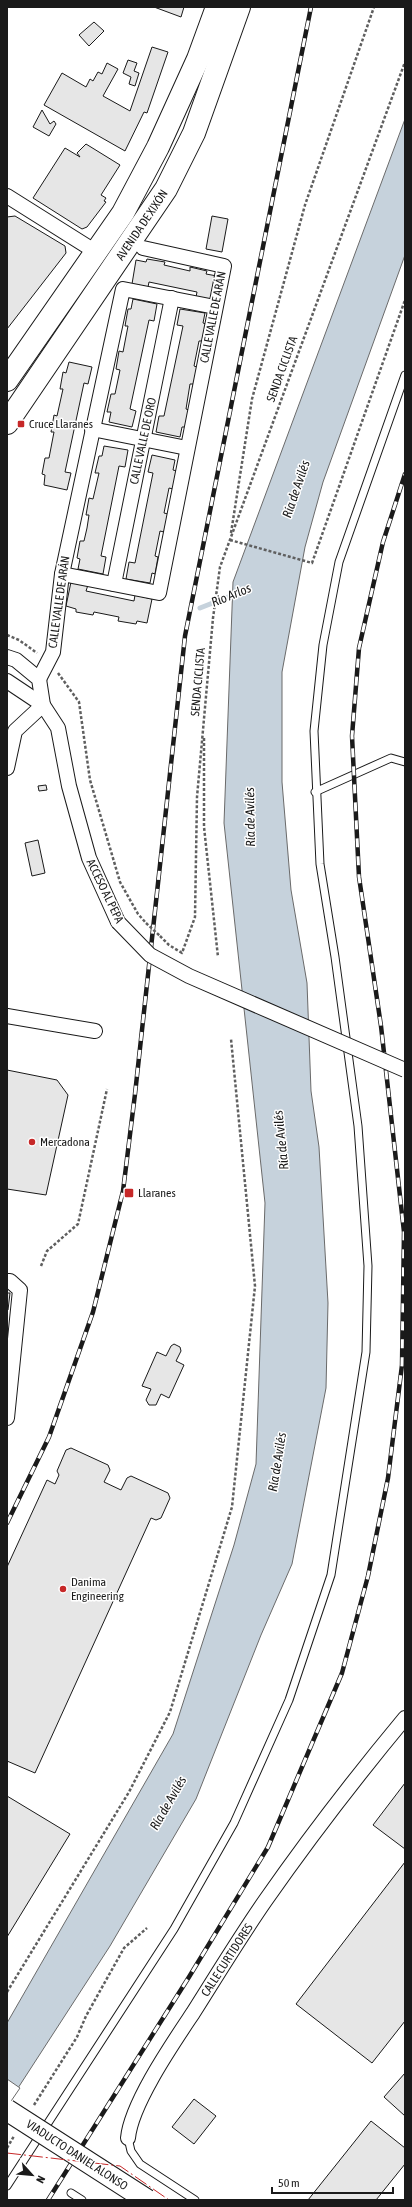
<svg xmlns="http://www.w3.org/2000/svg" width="412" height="2207" font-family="'Asap Condensed',sans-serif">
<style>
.water{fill:#c6d2dc;stroke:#6a6a6a}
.pier{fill:#fff;stroke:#6a6a6a}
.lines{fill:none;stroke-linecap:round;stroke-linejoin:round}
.stream{stroke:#c6d2dc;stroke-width:5}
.building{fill:#e6e6e6;stroke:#1a1a1a}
.lane-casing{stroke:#1a1a1a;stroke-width:9}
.street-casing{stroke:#1a1a1a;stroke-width:16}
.primary-casing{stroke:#1a1a1a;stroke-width:24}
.path{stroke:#5f5f5f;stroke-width:2.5;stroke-dasharray:3 2;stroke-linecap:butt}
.lane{stroke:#fff;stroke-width:7}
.street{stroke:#fff;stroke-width:14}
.primary{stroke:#fff;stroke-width:22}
.rail-casing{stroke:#1a1a1a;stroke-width:4.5}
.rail{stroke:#fff;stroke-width:3;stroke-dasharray:9;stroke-linecap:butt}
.street-bridge-casing{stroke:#1a1a1a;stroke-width:16;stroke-linecap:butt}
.secondary-bridge-casing{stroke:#1a1a1a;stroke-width:23;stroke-linecap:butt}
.path-bridge{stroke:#5f5f5f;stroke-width:2.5;stroke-dasharray:3 2;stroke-linecap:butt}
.street-bridge{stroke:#fff;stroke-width:14}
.secondary-bridge{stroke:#fff;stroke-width:21}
.power{stroke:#c62828;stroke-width:1;stroke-dasharray:14 3 2 3;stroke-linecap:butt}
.poi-dot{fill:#c62828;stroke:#fff;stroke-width:1.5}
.labels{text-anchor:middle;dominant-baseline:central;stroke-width:3;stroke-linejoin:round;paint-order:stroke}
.street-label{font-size:12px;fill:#1a1a1a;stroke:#fff}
.poi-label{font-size:12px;fill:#1a1a1a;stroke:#fff;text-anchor:start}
.water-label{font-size:13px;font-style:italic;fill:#1a1a1a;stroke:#fff}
</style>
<rect width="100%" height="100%" fill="#fff"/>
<!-- water -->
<path class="water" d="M405,119v136l-82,227 -18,65 -23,125v110l9,108 16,93 4,108 8,56 9,156 -2,85 -34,176 -31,71 -65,164 -86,147 -103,159v-82l166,-289 61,-189 22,-81 9,-261 -41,-380 9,-241z"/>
<!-- pier -->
<path class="pier" d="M7,2079l13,9 -13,19z"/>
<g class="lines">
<!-- stream -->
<path class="stream" d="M200,608l38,-15"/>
</g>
<!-- building -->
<g class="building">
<path d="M154,7h30l-3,10z"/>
<path d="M94,22l10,9 -15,15 -10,-11z"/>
<path d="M152,47l16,5 -21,61 -3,-1 -19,39 -81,-46 18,-32 24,14 4,-8 3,2 5,-9 4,2 5,-11 11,6 -15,27 27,15z"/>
<path d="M128,60l9,3 -3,8 5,2 -4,13 -6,-2 2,-7 -8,-4z"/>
<path d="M42,110l8,14 4,-3 2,3 -7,12 -16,-9z"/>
<path d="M86,144l34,21 -19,30 5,3 -2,3 2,1 -19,25 -5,2 -49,-31 32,-50 15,9 -3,-4z"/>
<path d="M15,216l50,30 1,7 -59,76v-112z"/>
<path d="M212,216l16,3 -6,33 -16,-3z"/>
<path d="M147,259l18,3 -1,3 26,6v-4l17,4 -1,3 11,2 -5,24 -16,-3 1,-5 -48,-10 -1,5 -16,-3 4,-24 10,2z"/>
<path d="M133,299l24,5 -3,17 -5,-1 -19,89 6,2 -4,16 -23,-5 2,-10h-4l4,-18h4l5,-24 -4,-1 3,-18 4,1 5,-26h-3l3,-17h3z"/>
<path d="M180,309l25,4 -2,10 3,1 -3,17h-4l-5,25 3,1 -3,17h-4l-4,25 3,1 -4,17h-3l-2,10 -24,-5 3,-16h5l19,-90 -6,-1z"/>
<path d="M69,362l23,5 -4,17 -4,-1 -19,89 6,1 -4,17 -23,-5 1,-10 -3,-1 3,-16h4l5,-26h-3l3,-17 3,1 6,-27h-3l3,-17 3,1z"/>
<path d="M104,446l24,4 -3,17 -6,-1 -18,90 5,1 -3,17 -25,-5 2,-10 -3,-1 3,-17h4l3,-13 2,-13h-3l3,-17 4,1 6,-26h-4l4,-17h3z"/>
<path d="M152,455l23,5 -2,10 4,1 -4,18 -4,-1 -5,25 4,1 -4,18 -4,-1 -5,25 3,1 -3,17 -3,-1 -2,10 -24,-4 3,-17 6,1 18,-90 -5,-1z"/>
<path d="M71,582l17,3 -2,6 48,10 1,-6 17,4 -5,24 -10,-2 -1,3 -18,-3 1,-4 -25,-5 -1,3 -17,-3v-3l-10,-3z"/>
<path d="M46,785l1,5 -8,1 -1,-5z"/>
<path d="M38,840l7,33 -13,3 -7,-33z"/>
<path d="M7,1070l50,10 11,15 -22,100 -39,-6z"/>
<path d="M7,1293h3l-2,17 -1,-1z"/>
<path d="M174,1344l6,3 1,4 -5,10 8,4 -15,33 -8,-4 -5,11h-7l-3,-5 5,-11 -9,-3 15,-34 9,4 5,-10z"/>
<path d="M71,1448l37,17 2,5 -6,12 17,8 6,-12 4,-2 37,17 2,5 -9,20 -5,2 -5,-2 -116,255 -28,-12v-194l40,-87 8,4 4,-9 -2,-4 9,-21z"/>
<path d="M405,1783v66l-32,-24z"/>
<path d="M7,1796l63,38 -63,103z"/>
<path d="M405,1862v159l-33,42 -76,-59z"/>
<path d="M405,2073v43l-21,-19z"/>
<path d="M194,2099l22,17 -22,28 -22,-17z"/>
<path d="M371,2121l34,27v16l-29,36h-68z"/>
</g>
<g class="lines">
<!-- lane casing -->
<g class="lane-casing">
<g id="lane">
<path d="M315,792l76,-34 14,4"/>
<path d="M128,2138l3,13 9,13 55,36"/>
<path d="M7,2186l167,-257 60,-106 55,-123 42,-125 35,-223 2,-86 -10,-140 -23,-169 -15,-93 -6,-133 9,-86 16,-83 66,-187"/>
<path d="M71,2193l11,7"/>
</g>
</g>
<!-- street casing -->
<g class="street-casing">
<g id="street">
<path d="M7,196l89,56"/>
<path d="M92,429l95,19"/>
<path d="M62,574l97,19 65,-327 -81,-18"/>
<path d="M114,584l58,-286"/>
<path d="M7,657l9,3 23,19 4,26 15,23 11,58 20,72 29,64"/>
<path d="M39,679l14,-27 9,-78 61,-285 92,18"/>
<path d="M7,681l36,24"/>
<path d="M7,768l8,-37 28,-26"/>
<path d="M7,1016l88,15"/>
<path d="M7,1281h3l10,9 -13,128"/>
<path d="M128,2138c3,-34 45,-95 65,-125 24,-38 47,-76 72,-112 44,-63 91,-124 140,-183"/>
</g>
</g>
<!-- primary casing -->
<g class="primary-casing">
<g id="primary">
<path d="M7,380l116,-167 35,-66 40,-88 19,-52"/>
<path d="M7,423l159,-234 28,-56 45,-126"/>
</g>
</g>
<!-- path -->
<g class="path">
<path d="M231,533l21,-134 53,-194 69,-198"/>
<path d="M230,540l82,23 93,-263"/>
<path d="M7,635l12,5 18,13"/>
<path d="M58,673l21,29 11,78 30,102 18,32 8,9"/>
<path d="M204,738v89l14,130"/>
<path d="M160,936l9,9 13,8 13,-36 2,-120 16,-179 7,-51 185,-505"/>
<path d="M41,1266l6,-15 31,-27 29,-135"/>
<path d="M7,1992l122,-200 41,-80 62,-205 23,-221 -24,-247"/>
<path d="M34,2105l43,-68 9,-21 38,-68 23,-20"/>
<path d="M7,2148l7,-12"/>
</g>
<!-- lane -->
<use href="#lane" class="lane"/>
<!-- street -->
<use href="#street" class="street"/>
<!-- primary -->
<use href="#primary" class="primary"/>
<!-- rail casing -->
<g class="rail-casing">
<g id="rail">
<path d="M7,1523l42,-86 44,-125 30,-121 12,-97 50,-458 126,-629"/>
<path d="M48,2200l141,-223 79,-130 74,-174 26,-97 20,-98 14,-113 2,-133 -23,-206 -22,-149 -7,-141 7,-88 24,-106 22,-68"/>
</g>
</g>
<!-- rail -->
<use href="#rail" class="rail"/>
<!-- street-bridge casing -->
<g class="street-bridge-casing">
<path id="street-bridge" d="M118,922l32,33 39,21 216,94"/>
</g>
<!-- secondary-bridge casing -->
<g class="secondary-bridge-casing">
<path id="secondary-bridge" d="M7,2110l140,90"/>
</g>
<!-- path-bridge -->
<path class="path-bridge" d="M146,923l14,13"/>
<!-- street-bridge -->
<use href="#street-bridge" class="street-bridge"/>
<!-- secondary-bridge -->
<use href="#secondary-bridge" class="secondary-bridge"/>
<!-- power -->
<path class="power" d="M7,2153l113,13 49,34"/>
</g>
<!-- markers -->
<g class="poi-dot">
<rect x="17" y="420" width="8" height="8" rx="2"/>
<circle cx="32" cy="1142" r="4"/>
<rect x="124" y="1188" width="10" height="10" rx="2"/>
<circle cx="63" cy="1589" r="4"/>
</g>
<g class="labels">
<!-- street labels -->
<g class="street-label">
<text transform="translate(142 225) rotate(-56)">AVENIDA DE XIXÓN</text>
<text transform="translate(213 317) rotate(-79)">CALLE VALLE DE ARÁN</text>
<text transform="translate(282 369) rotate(-70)">SENDA CICLISTA</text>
<text transform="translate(143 441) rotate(-78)">CALLE VALLE DE ORO</text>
<text transform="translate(59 602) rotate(-82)">CALLE VALLE DE ARÁN</text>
<text transform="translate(198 682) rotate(-85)">SENDA CICLISTA</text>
<text transform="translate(105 891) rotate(64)">ACCESO AL PEPA</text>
<text transform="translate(227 1960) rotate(-57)">CALLE CURTIDORES</text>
<text transform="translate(77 2155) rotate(33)">VIADUCTO DANIEL ALONSO</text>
</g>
<!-- poi labels -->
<g class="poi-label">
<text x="29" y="424">Cruce Llaranes</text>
<text x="40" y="1142">Mercadona</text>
<text x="138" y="1193">Llaranes</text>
<text x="71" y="1582">Danima<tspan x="71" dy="14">Engineering</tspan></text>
</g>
<!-- water labels -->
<g class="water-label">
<text transform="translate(296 489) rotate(-71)">Ría de Avilés</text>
<text transform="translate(231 595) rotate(-22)">Rio Arlos</text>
<text transform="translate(250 817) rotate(-91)">Ría de Avilés</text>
<text transform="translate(281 1140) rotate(-96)">Ría de Avilés</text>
<text transform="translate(277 1462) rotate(-81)">Ría de Avilés</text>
<text transform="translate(168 1803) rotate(-60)">Ría de Avilés</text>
</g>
</g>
<!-- border -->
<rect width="412" height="2207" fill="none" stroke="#1a1a1a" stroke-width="16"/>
<!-- north arrow -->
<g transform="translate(32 2175) rotate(117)" stroke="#ffffff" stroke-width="3" paint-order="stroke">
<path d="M0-3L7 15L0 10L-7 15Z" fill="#1a1a1a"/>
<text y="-6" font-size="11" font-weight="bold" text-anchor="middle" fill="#1a1a1a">N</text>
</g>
<!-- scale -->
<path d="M272 2187v6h121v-6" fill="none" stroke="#1a1a1a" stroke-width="2"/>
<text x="278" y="2187" font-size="12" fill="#1a1a1a" stroke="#ffffff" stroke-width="3" paint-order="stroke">50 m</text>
</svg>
